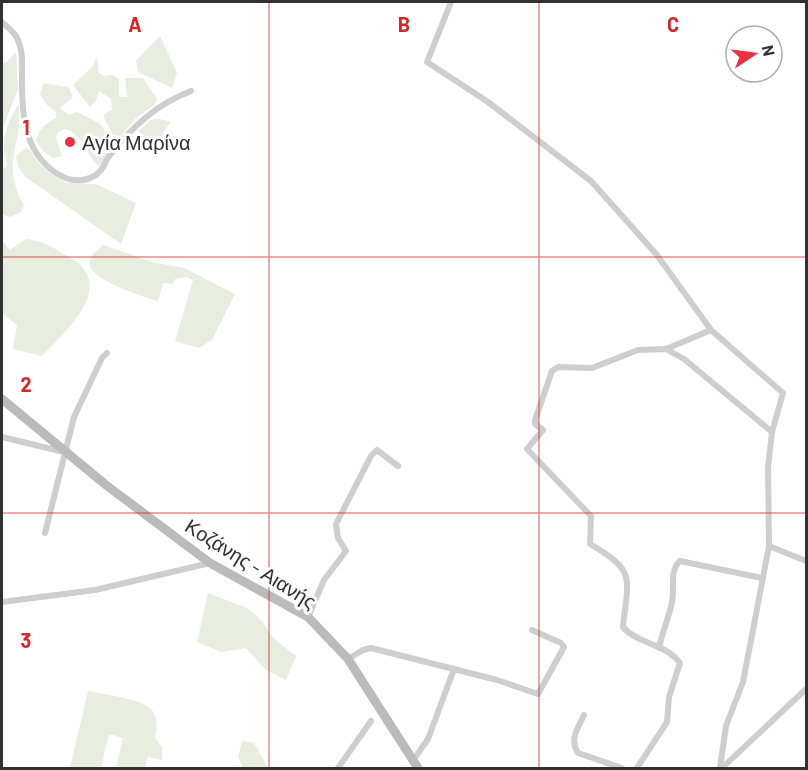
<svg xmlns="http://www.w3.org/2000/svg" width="808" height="770" font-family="Barlow,sans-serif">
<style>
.green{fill:#e7eedf}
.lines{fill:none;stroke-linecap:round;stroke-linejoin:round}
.minor{stroke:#cecece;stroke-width:6}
.secondary{stroke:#bbb;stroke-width:9}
.grid{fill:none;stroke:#d62828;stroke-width:1.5;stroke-opacity:0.55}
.poi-dot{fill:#eb3042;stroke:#fff;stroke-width:2}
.labels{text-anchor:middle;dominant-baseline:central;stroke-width:6;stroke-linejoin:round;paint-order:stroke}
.poi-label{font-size:20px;fill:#313131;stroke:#fff;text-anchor:start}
.street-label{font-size:20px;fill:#313131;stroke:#fff}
.grid-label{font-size:20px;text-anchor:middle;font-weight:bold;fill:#d62828;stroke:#fff;stroke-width:6;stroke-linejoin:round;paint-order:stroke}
</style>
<rect width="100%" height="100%" fill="#fff"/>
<!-- green -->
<g class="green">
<path d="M160,36l17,37 -5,15 -34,-16 -2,-11z"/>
<path d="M16,52l2,37 -16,41v-67l5,-1z"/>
<path d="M97,57l2,16 5,3 9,-1 6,4v18h8l-2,-19h18l14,21 -2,5 -20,15 -14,17 -8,-1 -10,-20 9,-5 -1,-11 -12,-8 -3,10 -6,6 -17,-22 19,-18z"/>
<path d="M44,83l24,4 5,10 -13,11 9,7 8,-3 22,11 14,19 -1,7 -13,17c-13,-11 -17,-32 -34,-37l-7,3 -2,6 6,18 -9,2 -10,-7 -7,-10c4,-12 8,-17 20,-23v-6l-10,-8 -6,-10z"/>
<path d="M19,104c4,42 -19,58 5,101l-3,7 -11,5 -8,-3v-44l5,-5c-7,-21 -1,-42 12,-61z"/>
<path d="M160,119l10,3 -10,17 -5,4 -17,-12 13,-11z"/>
<path d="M27,147l14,19 16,12 10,5 29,1 40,19 -15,41 -94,-66 -9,-11 -2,-11z"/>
<path d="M26,239c18,2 28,9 43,18 50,28 -3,73 -27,99l-29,-7 4,-24 -15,-12v-72l8,9z"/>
<path d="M103,245l49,17 32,6 51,26 -23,46 -13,8 -24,-7 18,-61 -6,-3 -12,2 -2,5 -10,-1 -5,18c-14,-4 -68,-21 -68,-37 -1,-9 7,-13 13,-19z"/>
<path d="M208,593l39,15 15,13 11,17 23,18 -10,24 -20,-10 -20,-22 -25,4 -24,-10z"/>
<path d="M88,691c14,3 56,8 64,19 6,8 5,20 3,28l7,9v13l-14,-3 -3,11h-29l7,-30 -14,-4 -8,34h-31z"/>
<path d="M242,741l12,2 14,25h-25l-5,-11z"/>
</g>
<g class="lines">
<!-- minor -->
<g class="minor">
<path d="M451,2l-24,60 61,40 103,79 66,74 54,75 72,63 -11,39 -4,35 1,79 -26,136 -17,44 -6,42"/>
<path d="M2,22c5,5 11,9 15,16 6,11 5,24 5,36 0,37 0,76 34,99 12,8 25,10 38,3 10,-5 10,-14 16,-21 23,-29 47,-51 81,-64"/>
<path d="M666,349l45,-19"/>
<path d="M2,437l62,15"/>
<path d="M45,533l29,-116 28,-59 5,-5"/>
<path d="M769,546l37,15"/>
<path d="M2,602l93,-12 115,-27"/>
<path d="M308,617l16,-37 22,-29 -8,-13 -2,-14 35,-68 6,-6 21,16"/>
<path d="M659,648c3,-16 10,-30 13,-46 3,-13 -3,-32 8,-41l82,17"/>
<path d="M348,659l15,-9 8,-2 126,32 41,14 26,-47 -3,-4 -29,-13"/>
<path d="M584,715c-6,13 -15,24 -6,38l44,15"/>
<path d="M414,759l14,-20 26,-70"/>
<path d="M338,768l33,-47"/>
<path d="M637,768l30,-46 2,-25 11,-34c-13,-19 -43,-19 -57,-36 5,-49 14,-56 -33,-83l1,-28 -64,-67 16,-19 -8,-6v-4l17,-49 6,-4 34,1 46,-18 28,-1 18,10 88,73"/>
<path d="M722,768l84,-79"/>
</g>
<!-- secondary -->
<path class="secondary" d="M2,399l104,86 104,78 98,54 40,42 70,109"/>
</g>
<!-- grid -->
<path class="grid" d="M269,2v766M539,2v766M2,257h804M2,513h804"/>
<!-- markers -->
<circle class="poi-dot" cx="70" cy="142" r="6"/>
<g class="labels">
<!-- poi labels -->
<g class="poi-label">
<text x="82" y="142">Αγία Μαρίνα</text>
</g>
<!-- street labels -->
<g class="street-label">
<text transform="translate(251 563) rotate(32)">Κοζάνης - Αιανής</text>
</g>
</g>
<g class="grid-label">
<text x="135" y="32">A</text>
<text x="404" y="32">B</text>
<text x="673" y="32">C</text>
<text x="26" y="135">1</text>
<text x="26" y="392">2</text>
<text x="26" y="648">3</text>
</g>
<!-- border -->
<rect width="808" height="770" fill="none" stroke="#313131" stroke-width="6"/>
<!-- north arrow -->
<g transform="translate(754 54) rotate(77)"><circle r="28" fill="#ffffff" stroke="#adadad" stroke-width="1.5"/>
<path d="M0-4.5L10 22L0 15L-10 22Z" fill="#eb3042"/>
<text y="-9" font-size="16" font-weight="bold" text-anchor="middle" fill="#313131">N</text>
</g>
</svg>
